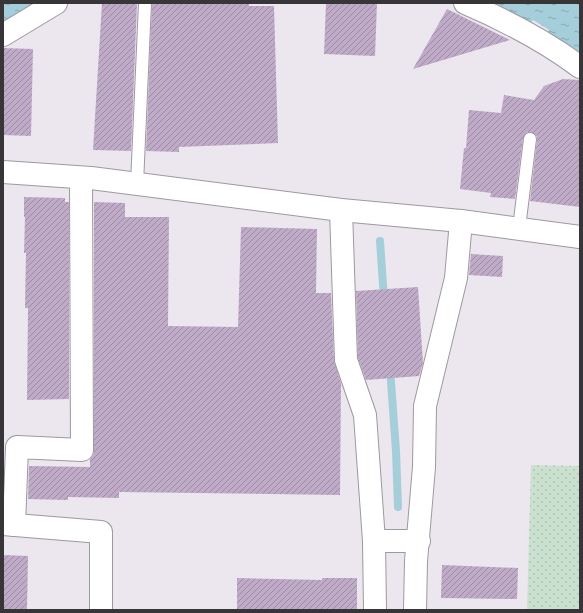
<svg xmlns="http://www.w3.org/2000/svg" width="583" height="613" font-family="Montserrat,sans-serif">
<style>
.park{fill:url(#park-dots)}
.water{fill:url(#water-ripples)}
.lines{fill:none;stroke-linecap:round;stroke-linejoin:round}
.stream{stroke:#a5cedb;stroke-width:8}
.building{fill:url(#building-hatch)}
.lane-casing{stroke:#9e98a0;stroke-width:14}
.street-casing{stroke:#9e98a0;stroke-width:24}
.lane{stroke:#fff;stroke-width:12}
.street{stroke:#fff;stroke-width:22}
</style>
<defs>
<pattern id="park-dots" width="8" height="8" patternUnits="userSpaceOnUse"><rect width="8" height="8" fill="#cbe1d0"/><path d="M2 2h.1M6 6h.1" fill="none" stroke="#afc2b3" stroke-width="1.8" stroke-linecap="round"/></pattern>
<pattern id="water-ripples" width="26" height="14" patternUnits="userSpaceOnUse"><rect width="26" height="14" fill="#a5cedb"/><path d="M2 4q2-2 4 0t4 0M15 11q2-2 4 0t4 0" fill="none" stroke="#87a8b3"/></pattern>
<pattern id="building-hatch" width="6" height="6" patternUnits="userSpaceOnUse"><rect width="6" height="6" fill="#bfabc8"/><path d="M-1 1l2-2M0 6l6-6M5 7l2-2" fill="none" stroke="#9c8ca3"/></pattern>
</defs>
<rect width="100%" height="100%" fill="#ece6ef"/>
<!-- park -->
<path class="park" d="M531,465l49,1v144h-53z"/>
<!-- water -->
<g class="water">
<path d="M3,3h35l-35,21z"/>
<path d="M491,3h89v52l-32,-22 1,-3 -16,-10 -2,3z"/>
</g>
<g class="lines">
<!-- stream -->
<g class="stream">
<path d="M380,241l4,58"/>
<path d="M390,368l6,83 2,56"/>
</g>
</g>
<!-- building -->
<g class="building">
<path d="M102,3h35l-6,148 -38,-1z"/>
<path d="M152,3h97v3h25l4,137 -99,4v5l-33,-1z"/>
<path d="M326,3h51l-2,53 -51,-2z"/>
<path d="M447,9l63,31 -97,29z"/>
<path d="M3,48l30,1 -2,87 -28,-1z"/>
<path d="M563,79l17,1v127l-50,-6 7,-61v-4l-6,-4h-4l-4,6 -8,61 -25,-2 1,-4 -31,-4 4,-41h2l3,-38 32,3 3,-18 30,5 10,-14z"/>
<path d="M24,197l41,1v4h4v197l-42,1 1,-92h-3l1,-55h-2l1,-36h-1z"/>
<path d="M94,202l31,1v14h44l-1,109 70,1 3,-100 76,2 -1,64h15l3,68 7,22 -1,112 -221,-3v6l-51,-1v3l-40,-1 1,-33 61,1v-8l3,-3 1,-6z"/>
<path d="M471,254l32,2 -1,21 -33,-2z"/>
<path d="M418,287l5,76 -4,13 -53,4 -8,-22 -2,-67z"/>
<path d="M3,555l25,1 -1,54h-23z"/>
<path d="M442,565l76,3 -1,31 -76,-1z"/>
<path d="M237,578l85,2v-2h35v32h-120z"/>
</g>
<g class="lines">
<!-- lane casing -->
<g class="lane-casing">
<g id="lane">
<path d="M137,184l8,-181"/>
<path d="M519,228l11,-89"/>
</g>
</g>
<!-- street casing -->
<g class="street-casing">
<g id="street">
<path d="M465,3c40,17 80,38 115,64"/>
<path d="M3,35l53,-32"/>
<path d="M3,172l88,6 250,32 120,11 119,16"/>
<path d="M341,210l5,150 19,55 9,126 1,69"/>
<path d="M3,524l98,8v78"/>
<path d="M14,525l3,-78 65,3 -1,-272"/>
<path d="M374,541h45"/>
<path d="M415,610l1,-49 8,-94 1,-61 31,-128 5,-57"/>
</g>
</g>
<!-- lane -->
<use href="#lane" class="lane"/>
<!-- street -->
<use href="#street" class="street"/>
</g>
<!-- border -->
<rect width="583" height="613" fill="none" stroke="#373538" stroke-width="8"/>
</svg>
